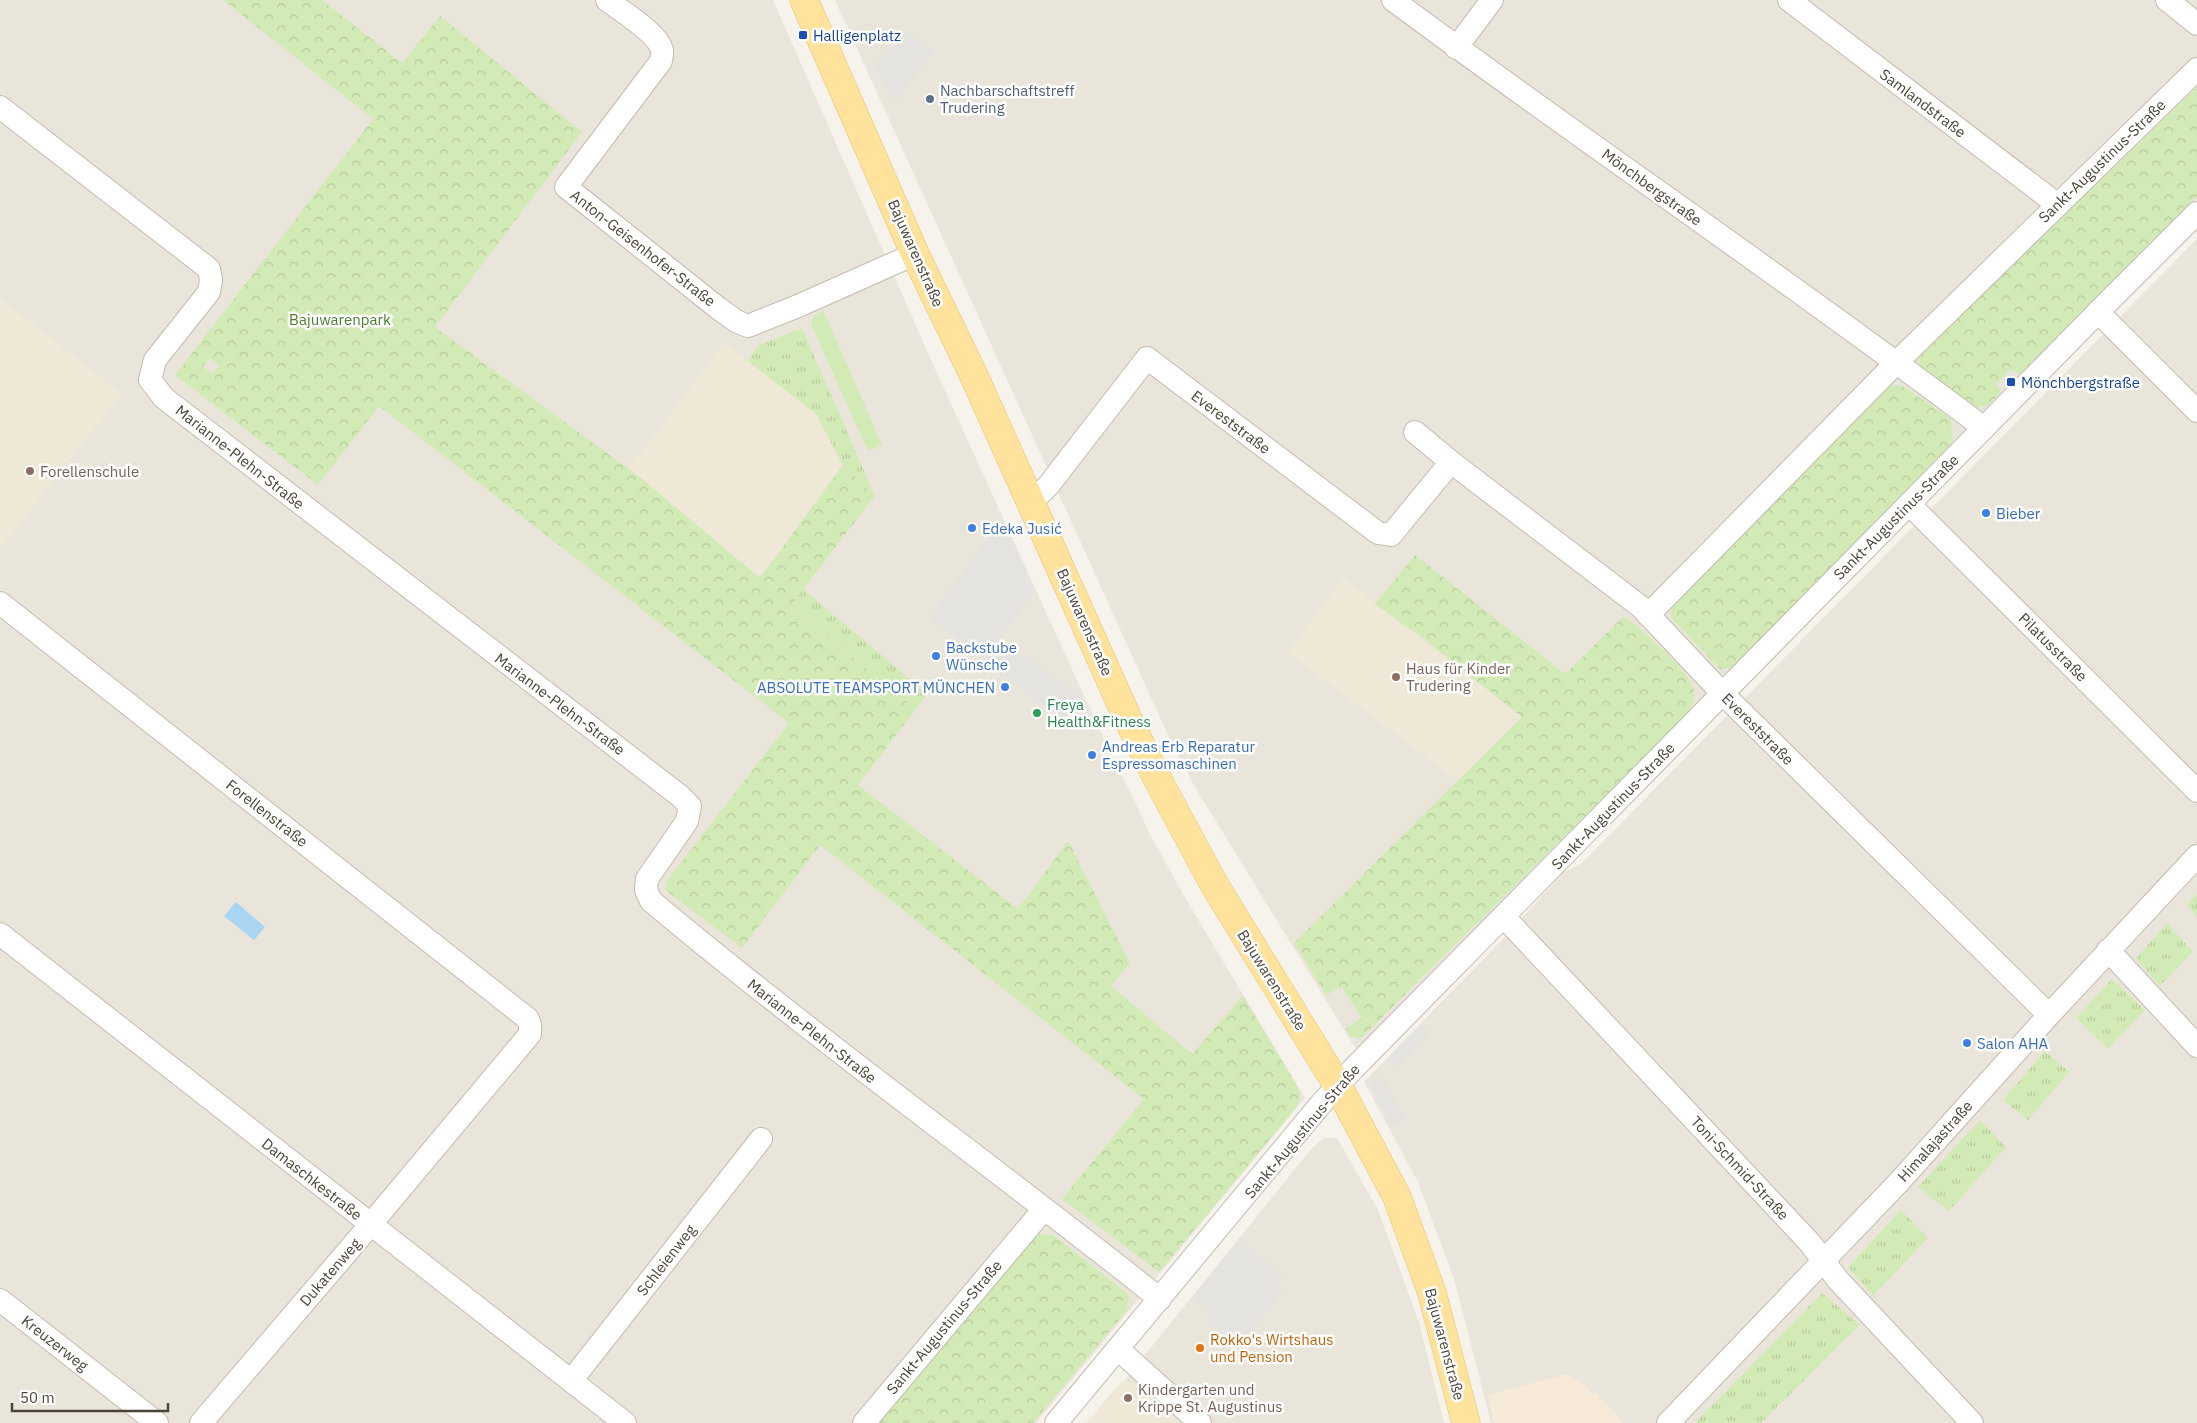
<svg xmlns="http://www.w3.org/2000/svg" width="2197" height="1423" font-family="'IBM Plex Sans',sans-serif">
<style>
.residential{fill:#eae5da}
.commercial{fill:#f7ead8}
.education{fill:#efe8d6}
.grass{fill:url(#grass-tufts)}
.park{fill:url(#park-crowns);fill-rule:evenodd}
.garden{fill:#d2eab5}
.parking{fill:#e5e3e0}
.water{fill:#a9d4f2}
.lines{fill:none;stroke-linecap:round;stroke-linejoin:round}
.minor-casing{stroke:#c2bbae;stroke-width:24}
.major-casing{stroke:#e6c16a;stroke-width:29}
.minor{stroke:#fff;stroke-width:22}
.major{stroke:#ffe39c;stroke-width:28}
.transit-dot{fill:#1a4fb4;stroke:#fff;stroke-width:2}
.service-dot{fill:#5c6f8a;stroke:#fff;stroke-width:2}
.education-dot{fill:#8d6e63;stroke:#fff;stroke-width:2}
.shop-dot{fill:#3f7fe0;stroke:#fff;stroke-width:2}
.leisure-dot{fill:#2e9e5b;stroke:#fff;stroke-width:2}
.food-dot{fill:#e8710a;stroke:#fff;stroke-width:2}
.labels{text-anchor:middle;dominant-baseline:central;stroke-width:5;stroke-linejoin:round;paint-order:stroke}
.transit-label{font-size:15px;fill:#164399;stroke:#fff;text-anchor:start}
.service-label{font-size:15px;fill:#4e5e75;stroke:#fff;text-anchor:start}
.street-label{font-size:15px;fill:#4b4439;stroke:#fff}
.park-label{font-size:15px;fill:#4a7f2a;stroke:#fff}
.education-label{font-size:15px;fill:#785e54;stroke:#fff;text-anchor:start}
.shop-label{font-size:15px;fill:#366cbe;stroke:#fff;text-anchor:start}
.leisure-label{font-size:15px;fill:#27864d;stroke:#fff;text-anchor:start}
.food-label{font-size:15px;fill:#c56008;stroke:#fff;text-anchor:start}
</style>
<defs>
<pattern id="grass-tufts" width="24" height="20" patternUnits="userSpaceOnUse" patternTransform="scale(1.25)"><rect width="24" height="20" fill="#d2eab5"/><path d="M3 7l-1-3M5 7V3M7 7l1-3M15 17l-1-3M17 17v-4M19 17l1-3" fill="none" stroke="#b6ca9c"/></pattern>
<pattern id="park-crowns" width="20" height="18" patternUnits="userSpaceOnUse" patternTransform="scale(1.25)"><rect width="20" height="18" fill="#d2eab5"/><path d="M2 6a3 3 0 1 1 6 0M12 15a3 3 0 1 1 6 0" fill="none" stroke="#b6ca9c"/></pattern>
</defs>
<rect width="100%" height="100%" fill="#f6f3ec"/>
<!-- residential -->
<g class="residential">
<path d="M0,0h773l158,360 166,364 55,114 35,63 118,197 -269,325h-1036z"/>
<path d="M835,0h1362v199l-465,474 -375,378 -162,-264 -22,-41z"/>
<path d="M2197,239v1184h-574l-27,-30 -3,2 -13,-14 -92,14 6,28h-3l-36,-141 -37,-100 -54,-100 134,-138 65,-71 19,-10z"/>
<path d="M1324,1138h13l41,72 41,112 25,101h-354l222,-275z"/>
</g>
<!-- commercial -->
<path class="commercial" d="M1567,1374l13,7 13,14 3,-2 27,30h-129l-6,-28z"/>
<!-- education -->
<g class="education">
<path d="M0,298l122,96 -122,155z"/>
<path d="M725,343l91,71 27,51 -83,113 -132,-109z"/>
<path d="M1344,578l178,139 -64,64 -171,-129z"/>
<path d="M1125,1381l9,3 44,39h-92l34,-40z"/>
</g>
<!-- grass -->
<g class="grass">
<path d="M802,328l73,168 -32,-31 -27,-51 -68,-53 11,-16z"/>
<path d="M803,589l124,105 -11,15 -126,-103z"/>
<path d="M2197,894v23l-10,-12z"/>
<path d="M2167,923l26,29 -33,34 -24,-28z"/>
<path d="M2112,979l33,31 -37,39 -32,-31z"/>
<path d="M2045,1051l24,21 -41,48 -25,-20z"/>
<path d="M1980,1120l26,27 -57,64 -31,-24z"/>
<path d="M1901,1210l27,28 -55,58 -25,-29z"/>
<path d="M1822,1293l38,32 -99,98h-66z"/>
</g>
<!-- park -->
<g class="park">
<path d="M223,0h99l80,63 38,-47 142,116 -147,195 206,151 119,100 83,-113 32,31 -85,110 126,103 -58,76 160,124 50,-68 62,122 -19,23 81,68 51,-58 54,90 3,11 -4,11 -137,164 -97,-73 82,-100 -324,-254 -78,103 -77,-58 1,-8 123,-159 -410,-317 -61,79 -143,-110 198,-256zM210,358l9,7 -6,9 -10,-7z"/>
<path d="M2197,87v109l-175,178 -12,-4 -14,14 5,8 -14,14 -11,1 -55,-38 -3,-12z"/>
<path d="M1901,385l50,34 2,27 -218,221 -15,2 -49,-51v-12l215,-220z"/>
<path d="M1415,555l150,119 59,-58c15,11 68,57 70,74 2,8 -2,15 -5,23l-329,326 -10,-3 -4,-8 16,-10 -21,-31 -15,8 -32,-52 228,-226 -97,-77 -50,-36z"/>
<path d="M1035,1234l18,1 76,60 -2,15 -94,113h-157z"/>
</g>
<!-- garden -->
<path class="garden" d="M823,310l59,135 -14,6 -57,-127 3,-8z"/>
<!-- parking -->
<g class="parking">
<path d="M903,30l30,21 -38,50 -20,-35 9,-9z"/>
<path d="M1002,518l33,73 -35,47 83,60 -17,25 -136,-105z"/>
<path d="M1421,1024l9,8 -35,37 -9,-9z"/>
<path d="M1382,1076l22,43 -13,7 -22,-43z"/>
<path d="M1240,1241l43,36 -6,8 7,6 -46,56 -32,-28 5,-7 -18,-15z"/>
</g>
<!-- water -->
<path class="water" d="M236,902l29,25 -11,13 -30,-24z"/>
<g class="lines">
<!-- minor casing -->
<g class="minor-casing">
<g id="minor">
<path d="M607,0c14,11 51,33 55,50 1,3 -1,8 -1,11l-95,126 152,121 18,13 12,5 50,-20 117,-52"/>
<path d="M1393,0c195,145 397,281 591,428"/>
<path d="M1789,0l269,205"/>
<path d="M2167,0l30,24"/>
<path d="M1456,48l36,-48"/>
<path d="M0,107l209,162 2,11 -2,12 -54,68 -5,20 14,18 516,398 10,10 -3,15 -40,58 -1,11 5,11c165,138 341,264 509,398"/>
<path d="M2098,312l99,99"/>
<path d="M1415,432l36,30 190,145 82,87 326,321"/>
<path d="M1031,502l17,-16 99,-128 231,175 13,2 60,-73"/>
<path d="M1909,504l288,287"/>
<path d="M0,603l528,416 2,6v9l-159,190 -170,199"/>
<path d="M1648,615l249,-253 300,-293"/>
<path d="M1504,917l306,326 28,37 134,143"/>
<path d="M0,934l625,489"/>
<path d="M2108,950l89,96"/>
<path d="M0,1300l157,123"/>
<path d="M1118,1349l82,74"/>
<path d="M571,1381l190,-242"/>
<path d="M864,1423l180,-214"/>
<path d="M1056,1423l264,-318 34,-37 744,-756 99,-99"/>
<path d="M1668,1423l230,-240 151,-168 148,-159"/>
</g>
</g>
<!-- major casing -->
<g class="major-casing">
<path id="major" d="M804,0l111,254 59,122 153,341 31,63 57,106 123,200 59,111 35,96 34,130"/>
</g>
<!-- minor -->
<use href="#minor" class="minor"/>
<!-- major -->
<use href="#major" class="major"/>
</g>
<!-- markers -->
<g class="transit-dot">
<rect x="798" y="30" width="10" height="10" rx="2.5"/>
<rect x="2006" y="377" width="10" height="10" rx="2.5"/>
</g>
<circle class="service-dot" cx="930" cy="99" r="5"/>
<g class="education-dot">
<circle cx="30" cy="471" r="5"/>
<circle cx="1396" cy="677" r="5"/>
<circle cx="1128" cy="1398" r="5"/>
</g>
<g class="shop-dot">
<circle cx="1986" cy="513" r="5"/>
<circle cx="972" cy="528" r="5"/>
<circle cx="936" cy="656" r="5"/>
<circle cx="1005" cy="687" r="5"/>
<circle cx="1092" cy="755" r="5"/>
<circle cx="1967" cy="1043" r="5"/>
</g>
<circle class="leisure-dot" cx="1037" cy="713" r="5"/>
<circle class="food-dot" cx="1200" cy="1348" r="5"/>
<g class="labels">
<!-- transit labels -->
<g class="transit-label">
<text x="813" y="35">Halligenplatz</text>
<text x="2021" y="382">Mönchbergstraße</text>
</g>
<!-- service labels -->
<g class="service-label">
<text x="940" y="90">Nachbarschaftstreff<tspan x="940" dy="17">Trudering</tspan></text>
</g>
<!-- street labels -->
<g class="street-label">
<text transform="translate(1923 103) rotate(37)">Samlandstraße</text>
<text transform="translate(2102 161) rotate(-44)">Sankt-Augustinus-Straße</text>
<text transform="translate(1652 187) rotate(36)">Mönchbergstraße</text>
<text transform="translate(643 248) rotate(38)">Anton-Geisenhofer-Straße</text>
<text transform="translate(916 253) rotate(66)">Bajuwarenstraße</text>
<text transform="translate(1231 422) rotate(37)">Evereststraße</text>
<text transform="translate(240 457) rotate(38)">Marianne-Plehn-Straße</text>
<text transform="translate(1896 517) rotate(-45)">Sankt-Augustinus-Straße</text>
<text transform="translate(1085 622) rotate(66)">Bajuwarenstraße</text>
<text transform="translate(2053 647) rotate(45)">Pilatusstraße</text>
<text transform="translate(560 704) rotate(37)">Marianne-Plehn-Straße</text>
<text transform="translate(1758 729) rotate(45)">Evereststraße</text>
<text transform="translate(1613 806) rotate(-46)">Sankt-Augustinus-Straße</text>
<text transform="translate(267 813) rotate(38)">Forellenstraße</text>
<text transform="translate(1272 980) rotate(58)">Bajuwarenstraße</text>
<text transform="translate(812 1031) rotate(38)">Marianne-Plehn-Straße</text>
<text transform="translate(1302 1131) rotate(-50)">Sankt-Augustinus-Straße</text>
<text transform="translate(1935 1141) rotate(-48)">Himalajastraße</text>
<text transform="translate(1740 1168) rotate(47)">Toni-Schmid-Straße</text>
<text transform="translate(312 1179) rotate(38)">Damaschkestraße</text>
<text transform="translate(666 1260) rotate(-52)">Schleienweg</text>
<text transform="translate(330 1272) rotate(-49)">Dukatenweg</text>
<text transform="translate(944 1327) rotate(-50)">Sankt-Augustinus-Straße</text>
<text transform="translate(55 1343) rotate(38)">Kreuzerweg</text>
<text transform="translate(1445 1344) rotate(75)">Bajuwarenstraße</text>
</g>
<!-- park labels -->
<g class="park-label">
<text x="340" y="319">Bajuwarenpark</text>
</g>
<!-- education labels -->
<g class="education-label">
<text x="40" y="471">Forellenschule</text>
<text x="1406" y="668">Haus für Kinder<tspan x="1406" dy="17">Trudering</tspan></text>
<text x="1138" y="1389">Kindergarten und<tspan x="1138" dy="17">Krippe St. Augustinus</tspan></text>
</g>
<!-- shop labels -->
<g class="shop-label">
<text x="1996" y="513">Bieber</text>
<text x="982" y="528">Edeka Jusić</text>
<text x="946" y="647">Backstube<tspan x="946" dy="17">Wünsche</tspan></text>
<text x="995" y="687" text-anchor="end">ABSOLUTE TEAMSPORT MÜNCHEN</text>
<text x="1102" y="746">Andreas Erb Reparatur<tspan x="1102" dy="17">Espressomaschinen</tspan></text>
<text x="1977" y="1043">Salon AHA</text>
</g>
<!-- leisure labels -->
<g class="leisure-label">
<text x="1047" y="704">Freya<tspan x="1047" dy="17">Health&amp;Fitness</tspan></text>
</g>
<!-- food labels -->
<g class="food-label">
<text x="1210" y="1339">Rokko's Wirtshaus<tspan x="1210" dy="17">und Pension</tspan></text>
</g>
</g>
<!-- scale -->
<path d="M12 1403v8h156v-8" fill="none" stroke="#4b4439" stroke-width="2.5"/>
<text x="20" y="1403" font-size="15" fill="#4b4439" stroke="#ffffff" stroke-width="4" paint-order="stroke">50 m</text>
</svg>
